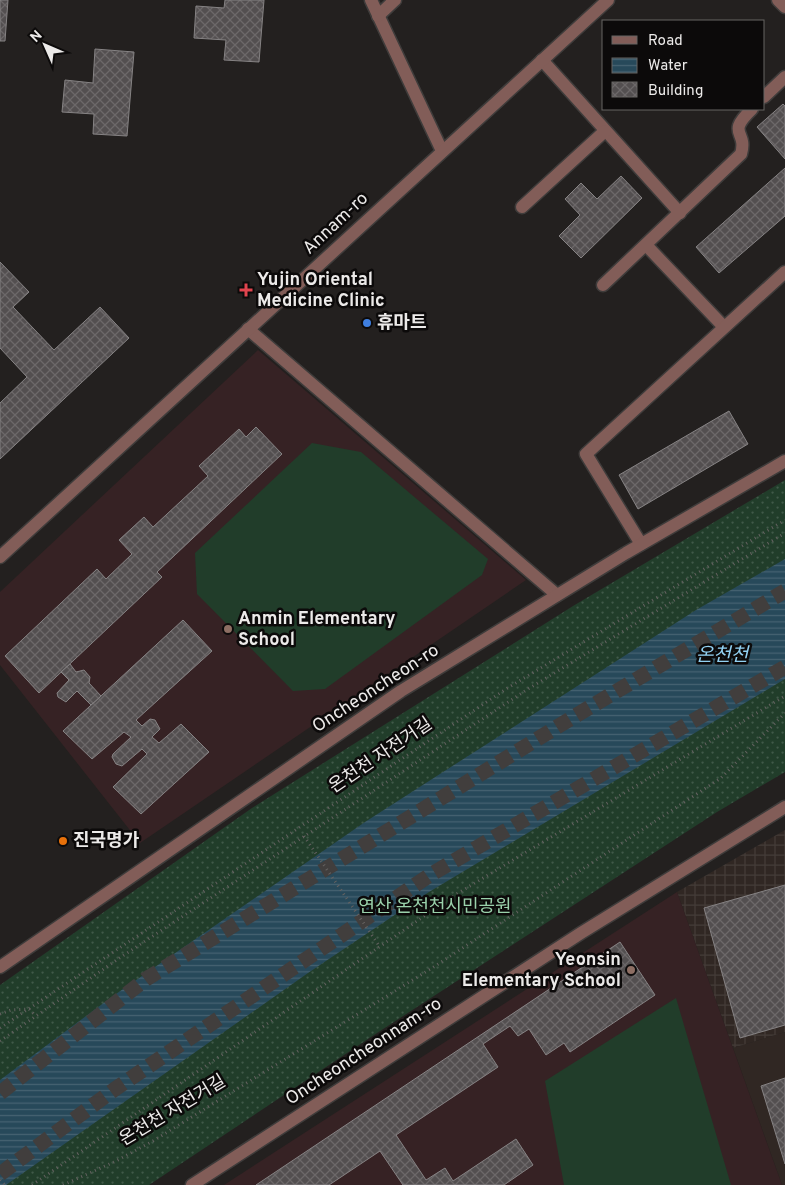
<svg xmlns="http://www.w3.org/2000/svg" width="785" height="1185" font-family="Overpass,'Noto Sans KR',sans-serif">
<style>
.built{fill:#302723}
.industrial{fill:url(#industrial-grid)}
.education{fill:#362224}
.grass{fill:url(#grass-dots)}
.garden{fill:#213d2a}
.water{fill:url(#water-rules)}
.building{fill:url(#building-cross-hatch);stroke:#868384}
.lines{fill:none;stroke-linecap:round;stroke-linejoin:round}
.highway-tunnel{stroke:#413e3d;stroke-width:15;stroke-dasharray:15 8;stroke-linecap:butt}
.minor-casing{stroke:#3f3c3b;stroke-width:15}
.path{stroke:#666362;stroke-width:3;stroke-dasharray:1 4;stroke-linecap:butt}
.minor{stroke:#825d58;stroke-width:12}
.path-bridge{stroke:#666362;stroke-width:3;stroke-dasharray:1 4;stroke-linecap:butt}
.health-dot{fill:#e0444e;stroke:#0c0a0a;stroke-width:2}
.shop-dot{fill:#3f7fe0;stroke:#0c0a0a;stroke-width:2}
.education-dot{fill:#8d6e63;stroke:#0c0a0a;stroke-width:2}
.food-dot{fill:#e8710a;stroke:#0c0a0a;stroke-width:2}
.labels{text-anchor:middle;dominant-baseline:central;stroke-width:5;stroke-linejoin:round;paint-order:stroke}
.street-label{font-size:18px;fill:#eceae9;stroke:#0c0a0a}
.poi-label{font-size:18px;font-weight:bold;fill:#eceae9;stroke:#0c0a0a;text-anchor:start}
.park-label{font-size:18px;fill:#9ad1ab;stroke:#0c0a0a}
.water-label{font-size:19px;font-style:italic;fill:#92d1f2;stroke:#0c0a0a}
</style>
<defs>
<pattern id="industrial-grid" width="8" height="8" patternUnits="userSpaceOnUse" patternTransform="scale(1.25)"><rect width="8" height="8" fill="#302723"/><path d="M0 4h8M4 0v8" fill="none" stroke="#443c38"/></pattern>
<pattern id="grass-dots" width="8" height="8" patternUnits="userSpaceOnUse" patternTransform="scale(1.25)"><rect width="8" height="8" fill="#213d2a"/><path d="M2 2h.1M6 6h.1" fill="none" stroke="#415949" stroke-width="1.8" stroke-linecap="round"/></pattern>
<pattern id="water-rules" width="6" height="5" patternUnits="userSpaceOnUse" patternTransform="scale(1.25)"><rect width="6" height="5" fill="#27495a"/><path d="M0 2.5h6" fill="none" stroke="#466372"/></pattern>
<pattern id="building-cross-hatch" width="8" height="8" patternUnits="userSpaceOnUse" patternTransform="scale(1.25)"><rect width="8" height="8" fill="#534f50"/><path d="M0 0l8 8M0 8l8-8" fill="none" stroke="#6c6869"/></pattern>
</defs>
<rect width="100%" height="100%" fill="#23201f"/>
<!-- built -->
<path class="built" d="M785,1032v153h-3l-49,-137z"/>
<!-- industrial -->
<path class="industrial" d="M785,830v202l-52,16 -56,-156z"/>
<!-- education -->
<g class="education">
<path d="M258,350l268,230 -386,263 -140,-178v-73z"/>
<path d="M677,892l105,293h-558z"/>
</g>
<!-- grass -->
<path class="grass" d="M785,480v292l-68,40 -340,221 -228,152h-149v-200l252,-177 321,-202z"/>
<!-- garden -->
<g class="garden">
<path d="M312,443l49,9 127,107 -6,16 -157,114 -32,2 -96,-97 -2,-41z"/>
<path d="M676,998l55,187h-167l-19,-104z"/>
</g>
<!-- water -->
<path class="water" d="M785,559v120l-356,213 -121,81 -302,212h-6v-105l113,-84 252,-174 331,-212z"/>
<!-- building -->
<g class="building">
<path d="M0,0h8l-3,41h-5z"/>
<path d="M225,0h39l-5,62 -35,-2 2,-20 -32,-2 2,-32 28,2z"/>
<path d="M95,49l39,3 -7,84 -34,-2 1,-20 -32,-2 3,-32 28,3z"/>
<path d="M783,104l2,2v53l-28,-32z"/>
<path d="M785,168v48l-66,57 -23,-26z"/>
<path d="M621,176l21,22 -61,60 -22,-22 21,-21 -15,-16 16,-16 16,16z"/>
<path d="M0,262l29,30 -16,15 41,43 46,-43 29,31 -129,121v-56l27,-26 -27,-29z"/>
<path d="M729,411l19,33 -110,65 -19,-34z"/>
<path d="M256,427l26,27 -125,118 5,5 -123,116 -34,-37 92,-87 9,10 26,-25 -13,-14 25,-23 9,10 55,-51 -9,-10 40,-37 7,8z"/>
<path d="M183,620l29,31 -76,69 6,6 8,-7 5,1 5,9 -8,8 7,6 22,-19 28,28 -68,62 -28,-27 34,-33 -5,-5 -20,17 -6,-2 -4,-7 1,-3 18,-17 -7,-5 -32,27 -29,-28z"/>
<path d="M70,664l6,8 8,-2 6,7 -1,6 12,13 -10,9 -14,-14 -11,11 -8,-5 -1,-4 12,-13 -8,-8z"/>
<path d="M785,885v140l-45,13 -36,-130z"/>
<path d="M620,942l35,53 -85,57 -6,-9 -18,12 -17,-26 -11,7 -8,-10 -27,18 15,23 -102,68 30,45 19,-12 8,13 63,-42 17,26 -29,20h-101l-23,-34 -51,34h-73z"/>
<path d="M785,1078v86l-24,-78z"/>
</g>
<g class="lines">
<!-- highway-tunnel -->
<g class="highway-tunnel">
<path d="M0,1093l146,-114 429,-263 210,-125"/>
<path d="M0,1174l115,-85 315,-214 355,-208"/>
</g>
<!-- minor casing -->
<g class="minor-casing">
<g id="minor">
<path d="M371,0l71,151"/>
<path d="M778,0l7,7"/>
<path d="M378,16l17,-16"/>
<path d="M542,60l138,153"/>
<path d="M764,97l21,-20"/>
<path d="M522,207l83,-76"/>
<path d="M646,245l78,82"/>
<path d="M603,285l138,-131c7,-24 -16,-19 11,-45"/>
<path d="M248,329l309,266"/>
<path d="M641,544l-55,-90 199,-182"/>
<path d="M0,557l608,-557"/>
<path d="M0,967l401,-276 225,-138 159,-92"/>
<path d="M192,1185l389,-252 204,-126"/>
</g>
</g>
<!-- path -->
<g class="path">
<path d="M0,1014l11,-4 18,-1 7,7"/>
<path d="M0,1028l506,-339 279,-169"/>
<path d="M0,1041l121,-84 407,-268 257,-156"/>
<path d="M0,1180l5,5"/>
<path d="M32,1185l423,-290 330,-199"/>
<path d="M63,1185l51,-23 39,-21 279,-173 289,-190 64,-65"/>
</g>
<!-- minor -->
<use href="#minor" class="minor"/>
<!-- path-bridge -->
<path class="path-bridge" d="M304,836l76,111"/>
</g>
<!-- markers -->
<path class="health-dot" d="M243.5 282.5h5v5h5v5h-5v5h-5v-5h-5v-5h5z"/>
<circle class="shop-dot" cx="367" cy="323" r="5"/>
<g class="education-dot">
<circle cx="228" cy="629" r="5"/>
<circle cx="631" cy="970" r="5"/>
</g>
<circle class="food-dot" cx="63" cy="841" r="5"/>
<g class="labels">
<!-- street labels -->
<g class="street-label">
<text transform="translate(336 224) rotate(-43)">Annam-ro</text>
<text transform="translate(376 689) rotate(-33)">Oncheoncheon-ro</text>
<text transform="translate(381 756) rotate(-34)">온천천 자전거길</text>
<text transform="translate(364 1052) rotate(-33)">Oncheoncheonnam-ro</text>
<text transform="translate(173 1111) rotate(-31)">온천천 자전거길</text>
</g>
<!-- poi labels -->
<g class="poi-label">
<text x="257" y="280">Yujin Oriental<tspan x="257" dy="21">Medicine Clinic</tspan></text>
<text x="377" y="323">휴마트</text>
<text x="238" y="619">Anmin Elementary<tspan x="238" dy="21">School</tspan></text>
<text x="73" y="841">진국명가</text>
<text x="621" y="960" text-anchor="end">Yeonsin<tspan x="621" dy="21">Elementary School</tspan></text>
</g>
<!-- park labels -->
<g class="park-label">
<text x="435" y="907">연산 온천천시민공원</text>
</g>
<!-- water labels -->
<g class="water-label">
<text x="722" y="656">온천천</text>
</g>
</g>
<!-- legend -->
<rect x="602" y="20" width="162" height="90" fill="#0c0a0a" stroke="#666463"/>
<rect x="612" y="36" width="25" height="8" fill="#825d58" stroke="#666463"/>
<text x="648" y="45" font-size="15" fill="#eceae9">Road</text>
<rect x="612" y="58" width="25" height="15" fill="url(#water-rules)" stroke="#666463"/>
<text x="648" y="70" font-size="15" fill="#eceae9">Water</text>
<rect x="612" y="82" width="25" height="15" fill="url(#building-cross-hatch)" stroke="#666463"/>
<text x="648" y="95" font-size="15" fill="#eceae9">Building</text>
<!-- north arrow -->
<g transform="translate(45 45) rotate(315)" stroke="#0c0a0a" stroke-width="4" paint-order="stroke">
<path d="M0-4L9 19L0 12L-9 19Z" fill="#eceae9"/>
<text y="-8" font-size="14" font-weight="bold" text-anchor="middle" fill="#eceae9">N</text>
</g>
</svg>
